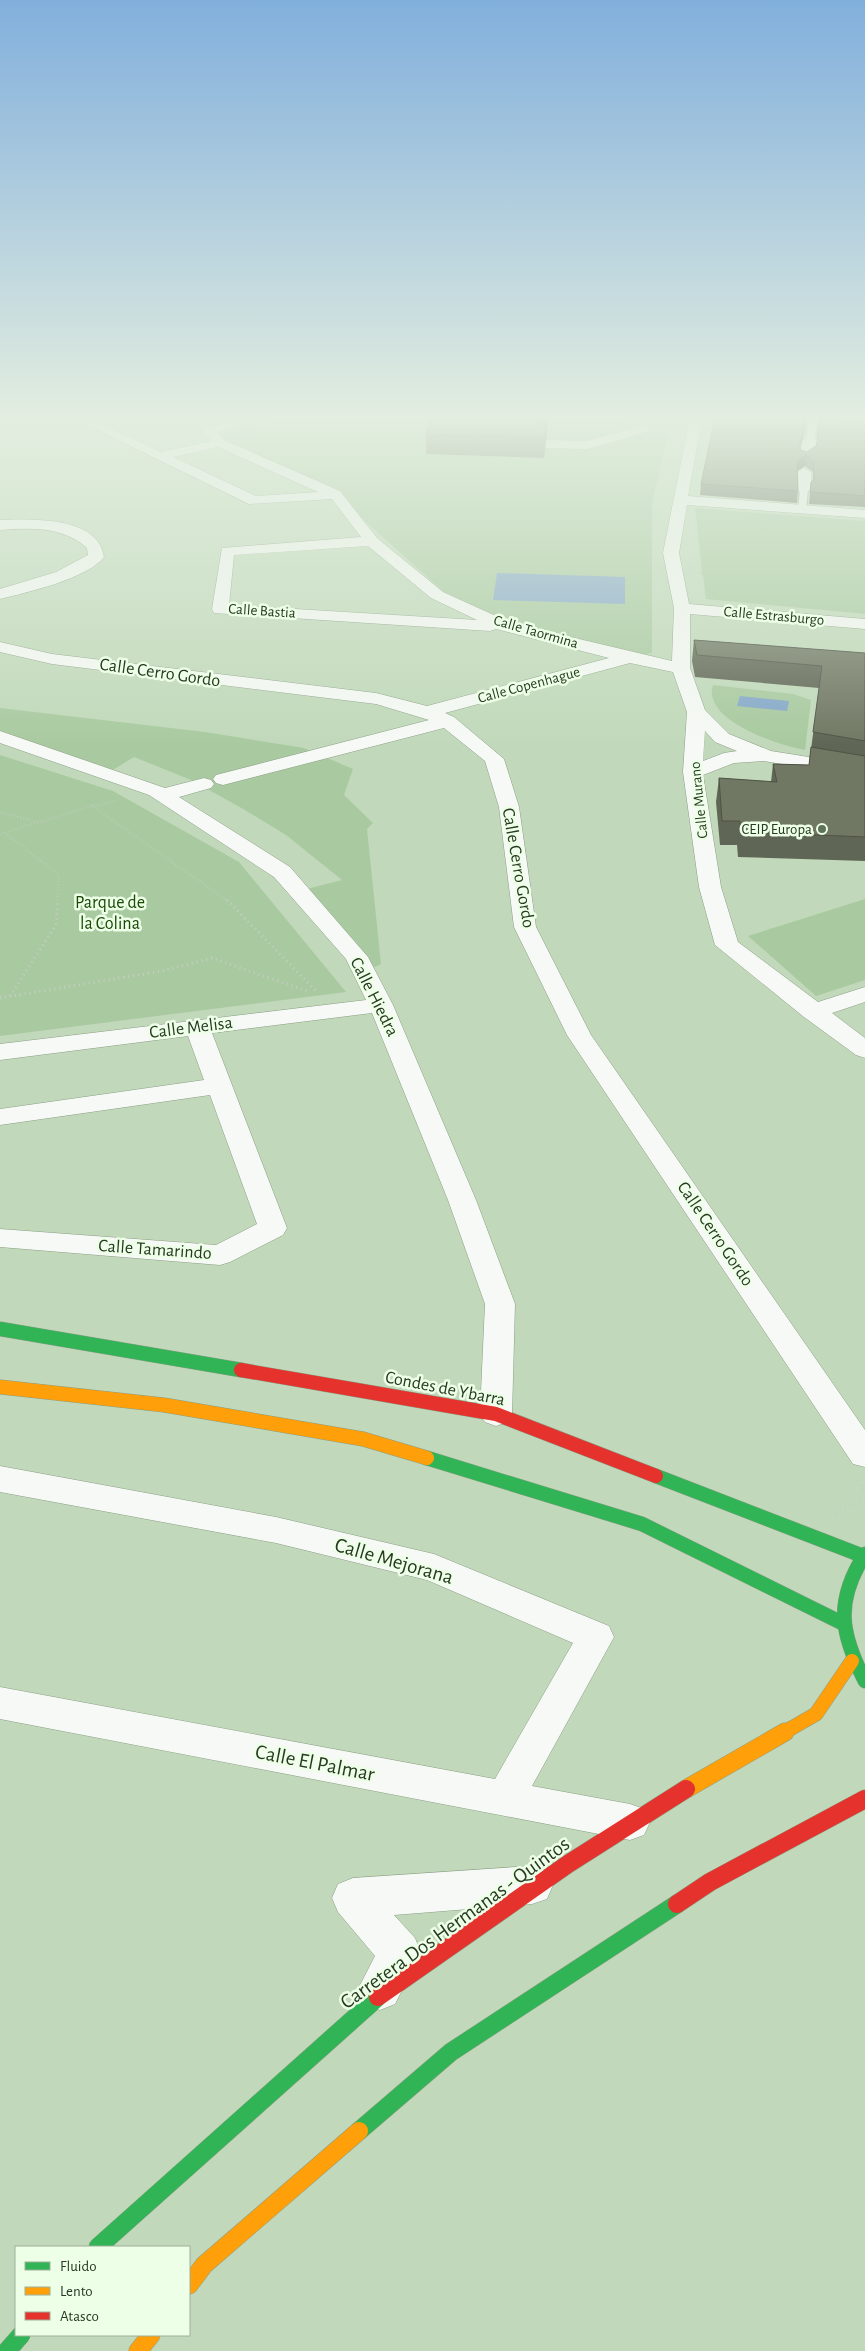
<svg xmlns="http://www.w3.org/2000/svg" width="865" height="2351" font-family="'Alegreya Sans',sans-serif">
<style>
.green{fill:#a9caa0}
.water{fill:#86a8c9}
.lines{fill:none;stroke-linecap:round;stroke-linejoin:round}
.lane-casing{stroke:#8c9e86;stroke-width:2}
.street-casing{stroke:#8c9e86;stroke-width:1}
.fast-far1-casing{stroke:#8c9e86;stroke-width:15}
.fast-casing{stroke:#8c9e86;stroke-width:19}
.slow-far1-casing{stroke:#8c9e86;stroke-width:15}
.slow-casing{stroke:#8c9e86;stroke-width:19}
.jam-far1-casing{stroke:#8c9e86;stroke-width:15}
.jam-casing{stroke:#8c9e86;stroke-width:19}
.path-far2{stroke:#c6cdc4;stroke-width:2.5;stroke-dasharray:0.5 2.5;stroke-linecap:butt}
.path-far1{stroke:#c6cdc4;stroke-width:3;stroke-dasharray:1 4;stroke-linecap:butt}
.path{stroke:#c6cdc4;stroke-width:4;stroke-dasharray:1 4.5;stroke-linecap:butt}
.lane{fill:#f6f9f5;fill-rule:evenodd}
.street{fill:#f6f9f5;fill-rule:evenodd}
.fast-far1{stroke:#30b455;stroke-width:14}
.fast{stroke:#30b455;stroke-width:18}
.slow-far1{stroke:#ff9f0a;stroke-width:14}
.slow{stroke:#ff9f0a;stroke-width:18}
.jam-far1{stroke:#e5322d;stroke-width:14}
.jam{stroke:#e5322d;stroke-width:18}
.wall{fill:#606655}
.shaded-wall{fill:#4e5345}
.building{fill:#707763;stroke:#4e5345}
.poi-dot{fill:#5e7258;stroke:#edffe7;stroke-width:2}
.labels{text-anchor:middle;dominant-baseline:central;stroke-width:5;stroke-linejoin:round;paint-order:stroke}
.far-street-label{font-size:15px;fill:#283a23;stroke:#edffe7}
.far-poi-label{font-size:15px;fill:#283a23;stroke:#edffe7;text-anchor:end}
.street-label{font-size:18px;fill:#283a23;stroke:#edffe7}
.park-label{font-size:18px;fill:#1a4807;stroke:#edffe7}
.near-street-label{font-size:21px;fill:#283a23;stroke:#edffe7}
</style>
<rect width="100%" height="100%" fill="#c1d9ba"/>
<!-- green -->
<g class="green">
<path d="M618,420l49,17 -15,67v149l-10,2 -131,-32 -65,-29 -111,-100 -116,-51 4,-19 17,-3z"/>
<path d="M695,508l170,13v93l-159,-15 -3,-24h-2l1,-5z"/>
<path d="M713,685l80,9 18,6 -6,50c-25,-4 -104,-30 -92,-65z"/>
<path d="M0,708l205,24 99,16 49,21 -9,26 29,28 -6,6 14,135 -17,8 -65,-81 43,-11 -56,-45 -41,-25 -54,-30 -57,-23 -28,17 -106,-37z"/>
<path d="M0,755l113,36 126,71 107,130 -346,44z"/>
<path d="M865,899v81l-49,16 -68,-60z"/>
</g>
<!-- water -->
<g class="water">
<path d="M497,573l128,4v27l-132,-4z"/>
<path d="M740,696l49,5 -2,10 -50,-5z"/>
</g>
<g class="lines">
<!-- lane casing -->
<g class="lane-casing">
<g id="lane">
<path d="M813,420l4,2 -3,18 -4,2 -4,-2 3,-18z"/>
<path d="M804,487l4,3 -2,20 -4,3 -4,-3 2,-20z"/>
</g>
</g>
<!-- street casing -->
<g class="street-casing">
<g id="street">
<path d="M69,416h17l75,36 50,-11 -8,-10 2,-3 39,-12h230l-1,4 -5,1h-196l-32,4 -22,7 6,8 116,51 37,47 66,54 68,31 161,38 2,-53 -11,-55 26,-131 5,-1 7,4 -13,71 177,14v8l-178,-13 -8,48 10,51 176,15v10l-175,-15v54l15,42 24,24 42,17 94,15v12l-101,-17 -30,2 -31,12 18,112 17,55 80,60 47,-15v15l-33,11 33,25v20l-9,-3 -52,-38 -89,-72 -16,-58 -16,-115 4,-60 -14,-40 -43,-9 -185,50 9,4 50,42 15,48 17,120 55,108 274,395v37l-12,-3 -286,-429 -53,-108 -15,-120 -14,-46 -41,-33 -221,57 -7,-2 -3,-4 3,-4 213,-55 -53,-16 -324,-40 -52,-12v-10l52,12 324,39 51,13 182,-48 -113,-29 -6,2 -276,-18 -2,-4 10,-61 139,-11 -29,-38 -83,5zM218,447l100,45 -62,4 -83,-39zM368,546l63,52 46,22 -248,-15 5,-50zM705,731l10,11 22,9 -13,2 -21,8z"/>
<path d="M661,416l-6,4 -144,1 -6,-4z"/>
<path d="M739,416h54l72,6v8l-120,-10z"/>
<path d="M643,425l5,1 2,3 -2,3 -60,17 -42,-1 -7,-4 7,-4 41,1z"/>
<path d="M810,436l7,4 -4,17 -7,4 -5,-1 -2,-3 4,-17z"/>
<path d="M804,468l7,4v18l-7,4 -7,-4v-18z"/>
<path d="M0,520c30,-1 99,-4 104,37 -15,21 -79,36 -104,42v-10l56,-17 32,-17 -1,-7c-25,-22 -55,-20 -87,-18z"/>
<path d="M0,731l165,57 39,-10 7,2 3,4 -3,4 -32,9 111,70 78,90 25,48 83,195 39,104 -3,110 -5,8 -11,4 -11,-4 -5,-8 5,-110 -37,-104 -76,-187 -160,20 75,195 -4,7 -53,27 -10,3 -220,-18v-18l216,16 41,-21 -47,-129 -210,30v-16l204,-29 -16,-44 -188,24v-16l366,-44 -20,-41 -72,-82 -125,-82 -149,-52z"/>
<path d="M0,1466l276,51 158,37 175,72 5,11 -82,149 98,18 14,5 6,13 -6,13 -14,5 -630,-121v-32l495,92 78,-136 -146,-63 -151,-37 -276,-51z"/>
<path d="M532,1866l15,5 6,14 -6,14 -15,5 -138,11 21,23 6,15 -26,51 -15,6 -15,-6 -7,-15 17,-33 -37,-44 -6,-14 6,-14 15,-6z"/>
</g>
</g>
<!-- fast-far1 casing -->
<g class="fast-far1-casing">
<g id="fast-far1">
<path d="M0,1329l241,41"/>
<path d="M427,1458l215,66 200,99"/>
<path d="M656,1476l207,80"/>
<path d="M865,1554c-30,47 -25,79 0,127"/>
</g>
</g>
<!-- fast casing -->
<g class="fast-casing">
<g id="fast">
<path d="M359,2131l92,-79 226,-148"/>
<path d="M98,2247l280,-250"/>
<path d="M7,2351l14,-16"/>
</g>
</g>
<!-- slow-far1 casing -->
<g class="slow-far1-casing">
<g id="slow-far1">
<path d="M0,1387l164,18 199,34 64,19"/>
<path d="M783,1733l33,-19 36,-53"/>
</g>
</g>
<!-- slow casing -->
<g class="slow-casing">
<g id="slow">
<path d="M686,1789l99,-57"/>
<path d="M189,2285l15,-20 155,-134"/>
<path d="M138,2351l13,-16"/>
</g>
</g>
<!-- jam-far1 casing -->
<g class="jam-far1-casing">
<path id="jam-far1" d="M241,1370l255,44 160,62"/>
</g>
<!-- jam casing -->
<g class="jam-casing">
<g id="jam">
<path d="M677,1904l33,-22 155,-83"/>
<path d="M378,1997l190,-133 118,-75"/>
</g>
</g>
<!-- path-far2 -->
<g class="path-far2">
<path d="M93,806l26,-6"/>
<path d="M0,812l38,10"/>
<path d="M5,833l54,42 -2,26"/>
<path d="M0,834l92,-28 136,95"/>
</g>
<!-- path-far1 -->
<g class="path-far1">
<path d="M227,900l89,91"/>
<path d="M10,996l46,-71 2,-25"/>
<path d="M0,998l162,-27 50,-13 95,33"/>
</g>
<!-- path -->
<g class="path">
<path d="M858,1480l7,15"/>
<path d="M835,1514l30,-15"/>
</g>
<!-- lane -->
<use href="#lane" class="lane"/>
<!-- street -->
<use href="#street" class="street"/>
<!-- fast-far1 -->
<use href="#fast-far1" class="fast-far1"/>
<!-- fast -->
<use href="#fast" class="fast"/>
<!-- slow-far1 -->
<use href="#slow-far1" class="slow-far1"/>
<!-- slow -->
<use href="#slow" class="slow"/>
<!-- jam-far1 -->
<use href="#jam-far1" class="jam-far1"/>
<!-- jam -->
<use href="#jam" class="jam"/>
</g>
<!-- wall -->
<g class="wall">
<path d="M819,418l46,3v86l-56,-3 2,-22 2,-2v-8l-8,-6 -8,5 1,20 -1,12 -97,-8 1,-11 105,-56 -6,20 1,2 6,2 9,-6 2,-7 -2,-2z"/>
<path d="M547,433v5l-1,1 -2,19 -118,-4v-20z"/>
<path d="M694,640l171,13v208l-127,-4 -1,-12h-17l-4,-43 3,-24 52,4 2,-18 36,1 10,-77 -124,-11 -3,-16z"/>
</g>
<!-- shaded-wall -->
<g class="shaded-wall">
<path d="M548,416l-1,17v5l-1,1 -2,19 1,-21 -7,-14z"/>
<path d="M807,417l-1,11 -9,29 2,-11z"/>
<path d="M806,455l-1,11 -10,6 2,-11z"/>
</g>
<!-- building -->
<g class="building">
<path d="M432,416h116l-1,2 -9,5 8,7 -1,7 -119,-3z"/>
<path d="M733,416h52l22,1 -8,29 2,4 6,2 9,-6 4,-16 -2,-3 1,-9 46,3v75l-55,-4 1,-10 3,-3v-18l-8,-6 -9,6 1,30 -97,-7 13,-62z"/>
<path d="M694,640l171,13v88l-52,-9 9,-66 -125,-11z"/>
<path d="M811,747l54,9v81l-124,-5 -1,-11h-18l-3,-43 58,4 -4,-18 36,1z"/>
</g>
<!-- sky -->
<linearGradient id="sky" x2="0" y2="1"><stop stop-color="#81afdc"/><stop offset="0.56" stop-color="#e3eee0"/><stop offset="1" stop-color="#e3eee0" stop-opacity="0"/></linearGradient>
<rect width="865" height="745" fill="url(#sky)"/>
<!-- markers -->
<circle class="poi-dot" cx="822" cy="829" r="5"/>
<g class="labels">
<!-- far-street labels -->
<g class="far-street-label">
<text transform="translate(262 611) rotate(4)">Calle Bastia</text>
<text transform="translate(774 616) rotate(5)">Calle Estrasburgo</text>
<text transform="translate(536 632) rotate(16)">Calle Taormina</text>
<text transform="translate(529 685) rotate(-15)">Calle Copenhague</text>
<text transform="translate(699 800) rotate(-96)">Calle Murano</text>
</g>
<!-- far-poi labels -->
<g class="far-poi-label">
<text x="812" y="829">CEIP Europa</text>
</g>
<!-- street labels -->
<g class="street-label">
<text transform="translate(160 673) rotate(8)">Calle Cerro Gordo</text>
<text transform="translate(518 868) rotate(80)">Calle Cerro Gordo</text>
<text transform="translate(374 997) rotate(63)">Calle Hiedra</text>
<text transform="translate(191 1028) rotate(-7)">Calle Melisa</text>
<text transform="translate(715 1234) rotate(56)">Calle Cerro Gordo</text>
<text transform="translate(155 1250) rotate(4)">Calle Tamarindo</text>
<text transform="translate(445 1389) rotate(11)">Condes de Ybarra</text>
</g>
<!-- park labels -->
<g class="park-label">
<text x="110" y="903">Parque de<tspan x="110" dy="21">la Colina</tspan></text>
</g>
<!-- near-street labels -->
<g class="near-street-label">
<text transform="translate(394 1561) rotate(16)">Calle Mejorana</text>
<text transform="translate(315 1763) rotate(11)">Calle El Palmar</text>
<text transform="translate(455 1923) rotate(-36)">Carretera Dos Hermanas - Quintos</text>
</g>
</g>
<!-- legend -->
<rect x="15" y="2246" width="175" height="90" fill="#edffe7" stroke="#9eb099"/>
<rect x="25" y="2262" width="25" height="8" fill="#30b455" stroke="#9eb099"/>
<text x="60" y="2271" font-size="15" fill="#283a23">Fluido</text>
<rect x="25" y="2287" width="25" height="8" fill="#ff9f0a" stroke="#9eb099"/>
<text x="60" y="2296" font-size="15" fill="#283a23">Lento</text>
<rect x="25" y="2312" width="25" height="8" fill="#e5322d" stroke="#9eb099"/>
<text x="60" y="2321" font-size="15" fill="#283a23">Atasco</text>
</svg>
